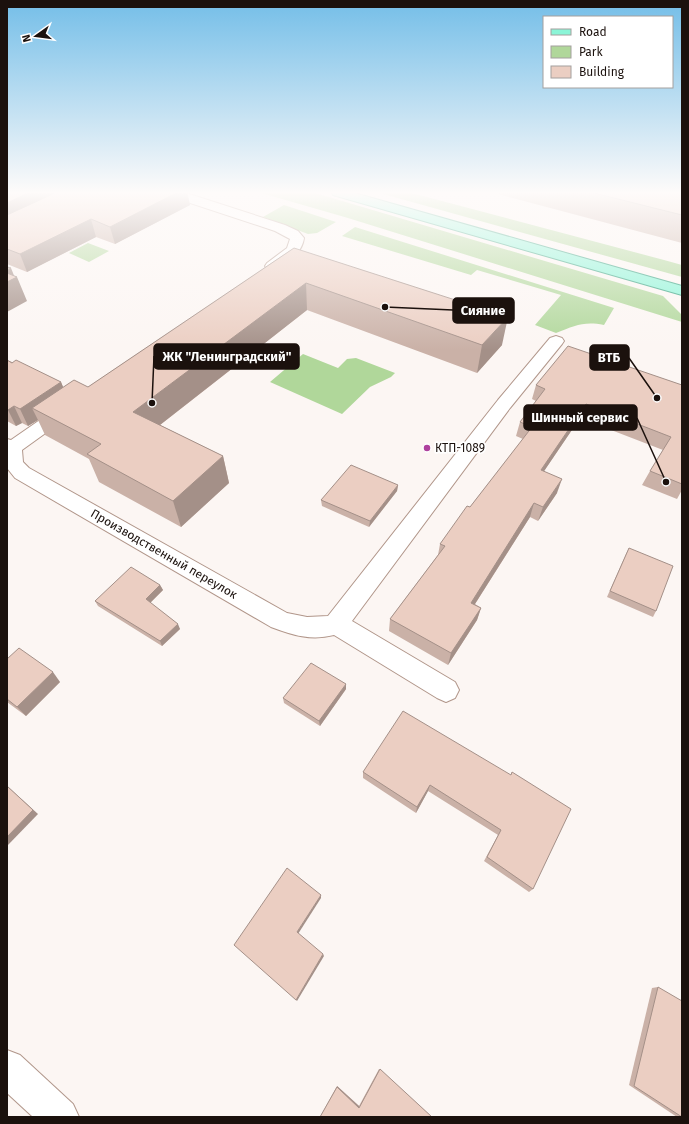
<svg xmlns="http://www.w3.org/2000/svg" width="689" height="1124" font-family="'Fira Sans',sans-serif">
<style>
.green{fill:#b0d79a}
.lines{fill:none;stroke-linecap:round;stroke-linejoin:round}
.minor-casing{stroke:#b1968a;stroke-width:2}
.major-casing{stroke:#32a17f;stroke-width:2}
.minor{fill:#fff;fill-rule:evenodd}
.major{fill:#8bf5d7;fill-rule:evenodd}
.wall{fill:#cab1a7}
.shaded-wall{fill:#a49088}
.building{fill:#ebcec2;stroke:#a49088}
.poi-dot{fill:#ae409d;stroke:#fff;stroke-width:1.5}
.labels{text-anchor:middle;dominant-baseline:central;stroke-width:3.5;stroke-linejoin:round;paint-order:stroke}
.poi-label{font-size:12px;fill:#1b110d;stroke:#fff;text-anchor:start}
.street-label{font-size:12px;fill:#1b110d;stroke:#fff}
.leader{fill:none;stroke:#1b110d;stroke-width:1.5}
.callout-dot{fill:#1b110d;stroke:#fff;stroke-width:1.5}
.callout{fill:#1b110d;stroke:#1b110d;stroke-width:1.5}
.callout-label{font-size:13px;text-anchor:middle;font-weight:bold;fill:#fff}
</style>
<rect width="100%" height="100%" fill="#fcf6f3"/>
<!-- green -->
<g class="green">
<path d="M258,192h54l351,104 19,19v7l-334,-104z"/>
<path d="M376,192h32l256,68 18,5v12z"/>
<path d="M284,205l52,17 -19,11 -9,1 -45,-17z"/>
<path d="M355,227l259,81 -10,17c-21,-4 -29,1 -48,8l-21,-8 26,-30 -84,-25 -6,5 -129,-39z"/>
<path d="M88,243l21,8 -20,11 -20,-9z"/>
<path d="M303,354l35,14 9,-9 9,-1 39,15 -4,4 -21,10 -28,27 -72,-32z"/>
</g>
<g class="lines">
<!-- minor casing -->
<g class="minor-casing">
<g id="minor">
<path d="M164,192h19l102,33 13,6 6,7c-2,15 -21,35 -37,31l-2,-3 2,-3 20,-15 3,-9 -15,-8 -109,-36z"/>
<path d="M556,336l6,2 2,3 -2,3 -52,64 -158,213 103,61 4,8 -4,8 -9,4 -9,-4 -103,-63c-23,6 -42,0 -63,-8l-256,-149 -8,-10v-29l4,1 49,-34 6,-2 6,2 3,4 -3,4 -50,36 1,12 6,6 258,145 20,4 21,-1 170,-216 52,-62z"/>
<path d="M7,1050l13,5 53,49 6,13h-46l-26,-24z"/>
</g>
</g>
<!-- major casing -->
<g class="major-casing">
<path id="major" d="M331,192h20l331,94v9l-349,-100z"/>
</g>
<!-- minor -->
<use href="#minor" class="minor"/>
<!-- major -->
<use href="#major" class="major"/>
</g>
<!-- wall -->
<g class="wall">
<path d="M7,192h180l3,13 -75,39 -19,-7 -69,35 -20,-8z"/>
<path d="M498,192h184v51l-184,-49z"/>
<path d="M294,248l208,97 -25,28 -170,-63 -147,115 63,31 6,27 -48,44 -82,-45 -10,-23 -44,-24 -7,-15 -10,6 -6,-3 -6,3 -9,-5v-61l54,22 2,5h25z"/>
<path d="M536,385h146v105l-5,9 -35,-14 8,-14 13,-21 -83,-32 -36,53 13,22 -19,28 -8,-4 -55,87 6,4 -4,12 -29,45 -59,-34 1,-12 48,-64 2,-11 30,-37 53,-68 -7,-3 4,-14 16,-21 -4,-2z"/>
<path d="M398,485l-1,6 -28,36 -47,-21 -1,-6z"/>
<path d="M629,548l27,63 -3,6 -46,-20 19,-43z"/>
<path d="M160,585l3,5 -13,13 30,26 -18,17 -64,-40 -3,-5z"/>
<path d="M7,659l53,23 -34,34 -19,-14z"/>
<path d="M346,689l-26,37 -36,-23 -1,-5z"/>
<path d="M363,772l147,3 23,114 -4,3 -45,-31 14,-26 -70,-44 -12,22 -53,-35z"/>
<path d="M658,987l24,130h-5l-48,-32 23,-97z"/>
<path d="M379,1069l53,48h-112l17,-31 22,20z"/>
</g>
<!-- shaded-wall -->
<g class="shaded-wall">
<path d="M30,192h40l-63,32v-21z"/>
<path d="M178,192h9l3,13 -75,39 -5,-17z"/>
<path d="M91,219l5,18 -69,35 -7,-18z"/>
<path d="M7,266l1,4 3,-2 4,10 2,-1 10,24 -20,11z"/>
<path d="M306,283l1,27 -165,129 -9,-27z"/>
<path d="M508,317l-6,28 -25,28 5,-28z"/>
<path d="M61,382l7,17 -36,9 6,12 -10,6 -8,-17z"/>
<path d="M586,404l-6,14 -44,65 5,-13z"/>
<path d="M14,406l8,17 -6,3 -8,-16z"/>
<path d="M223,456l6,27 -48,44 -8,-26z"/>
<path d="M562,479l-5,14 -19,28 5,-14z"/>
<path d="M398,485l-1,6 -28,36 1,-6z"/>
<path d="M534,503l-4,14 -62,98 3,-12z"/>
<path d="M160,585l3,5 -15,15 -2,-6z"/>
<path d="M481,608l-4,12 -29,45 3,-12z"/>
<path d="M178,624l2,5 -18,17 -2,-5z"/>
<path d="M53,672l7,10 -34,34 -9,-9z"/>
<path d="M346,684v5l-26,37 -1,-5z"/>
<path d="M430,785l-2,6 -12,22 1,-6z"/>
<path d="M7,786l31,28 -31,32z"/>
<path d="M321,895v3l-23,36 -1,-2z"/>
<path d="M323,954l1,2 -27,45 -1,-1z"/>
<path d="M337,1086l22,20v2l-22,-21z"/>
</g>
<!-- building -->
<g class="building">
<path d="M7,192h23l-23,11z"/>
<path d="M57,192h121l-68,35 -19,-8 -71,35 -13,-5v-34z"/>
<path d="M590,192h92v23z"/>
<path d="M294,248l214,69 -26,28 -176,-62 -173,129 90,44 -50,45 -86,-47 14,-10 -69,-36 42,-28 14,7z"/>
<path d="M7,267l4,1 -4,2z"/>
<path d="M7,273l10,4 -10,5z"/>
<path d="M568,346l114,39v99l-32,-13 21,-34 -85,-33 -45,66 21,9 -19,28 -9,-4 -63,100 10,5 -30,45 -61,-34 55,-73 -5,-2 27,-38 3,1 62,-80 -12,-5 25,-33 -9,-4z"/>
<path d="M7,360l5,3 4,-3 45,22 -41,27 -6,-3 -6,4 -1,-1z"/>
<path d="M351,465l47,20 -28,36 -49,-21z"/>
<path d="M629,548l44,18 -17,45 -46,-20z"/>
<path d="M131,567l29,18 -14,14 32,25 -18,17 -65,-40z"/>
<path d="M19,648l34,24 -36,35 -10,-8v-40z"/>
<path d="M311,663l35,21 -27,37 -36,-23z"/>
<path d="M403,711l108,64 1,-3 59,37 -38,80 -46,-32 14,-27 -71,-45 -13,22 -54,-35z"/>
<path d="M7,786l26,24 -26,27z"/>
<path d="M287,868l34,27 -24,37 26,22 -27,46 -62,-55z"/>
<path d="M658,987l24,14v116l-48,-31z"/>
<path d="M380,1069l52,48h-112l17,-30 22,21z"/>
</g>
<!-- sky -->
<linearGradient id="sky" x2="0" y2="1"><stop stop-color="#74bee8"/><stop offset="0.55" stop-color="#fefbfa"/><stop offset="1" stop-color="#fefbfa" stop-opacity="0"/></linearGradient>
<rect width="689" height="350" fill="url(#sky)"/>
<!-- markers -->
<circle class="poi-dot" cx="427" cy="448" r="4"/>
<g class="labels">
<!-- poi labels -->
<g class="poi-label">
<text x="435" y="448">КТП-1089</text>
</g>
<!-- street labels -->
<g class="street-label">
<text transform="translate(164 554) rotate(30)">Производственный переулок</text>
</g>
</g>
<!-- callouts -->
<path class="leader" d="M385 307L453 310M152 403L154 356M657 398L629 358M666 482L637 418"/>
<g class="callout-dot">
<circle cx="385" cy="307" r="4"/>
<circle cx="152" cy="403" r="4"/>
<circle cx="657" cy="398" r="4"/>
<circle cx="666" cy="482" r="4"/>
</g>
<g class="callout">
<rect x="453" y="298" width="61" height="25" rx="4"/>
<rect x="154" y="344" width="145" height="25" rx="4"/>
<rect x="590" y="345" width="39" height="25" rx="4"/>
<rect x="524" y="405" width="113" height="25" rx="4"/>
</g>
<g class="callout-label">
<text x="483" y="315">Сияние</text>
<text x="227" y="361">ЖК "Ленинградский"</text>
<text x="609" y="362">ВТБ</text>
<text x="580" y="422">Шинный сервис</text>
</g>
<!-- border -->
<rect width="689" height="1124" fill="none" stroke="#1b110d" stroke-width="16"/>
<!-- legend -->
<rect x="543" y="16" width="130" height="72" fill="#ffffff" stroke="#a4a09e"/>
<rect x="551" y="29" width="20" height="6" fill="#8bf5d7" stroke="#a4a09e"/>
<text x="579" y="36" font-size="12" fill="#1b110d">Road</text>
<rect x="551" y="46" width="20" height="12" fill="#b0d79a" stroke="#a4a09e"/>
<text x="579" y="56" font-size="12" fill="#1b110d">Park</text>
<rect x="551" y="66" width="20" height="12" fill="#ebcec2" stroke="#a4a09e"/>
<text x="579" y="76" font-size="12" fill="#1b110d">Building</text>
<!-- north arrow -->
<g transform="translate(36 36) rotate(256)" stroke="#ffffff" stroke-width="3" paint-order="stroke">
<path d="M0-3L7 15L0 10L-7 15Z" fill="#1b110d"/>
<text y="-6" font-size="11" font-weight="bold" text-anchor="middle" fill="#1b110d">N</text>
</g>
</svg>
